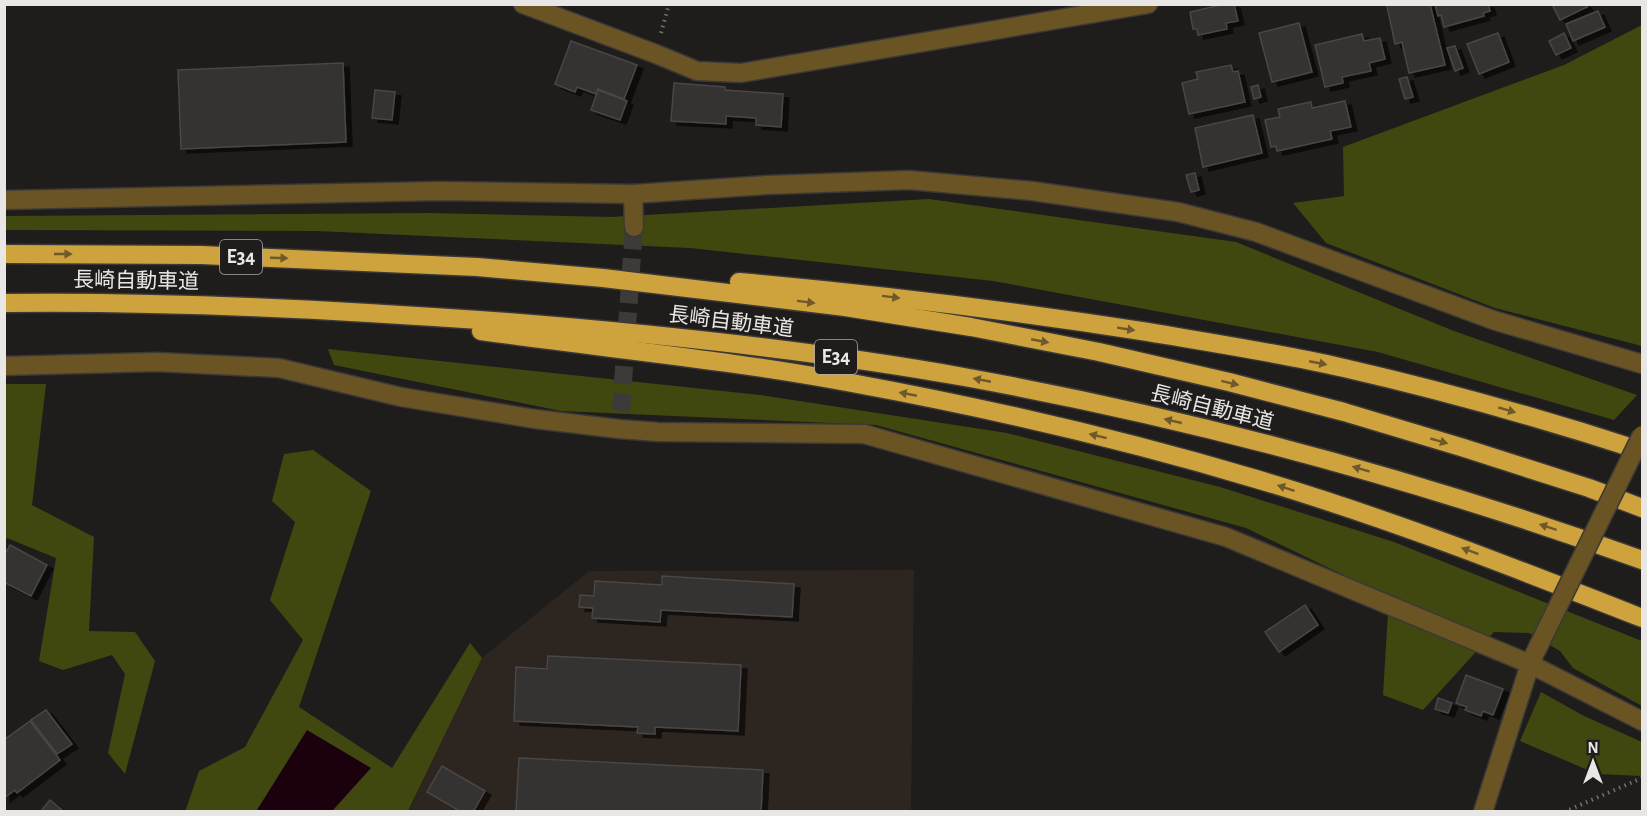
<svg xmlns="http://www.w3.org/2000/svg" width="1647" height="816" font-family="'Alegreya Sans','Noto Sans JP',sans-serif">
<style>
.built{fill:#2d2520}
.green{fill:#404810}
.water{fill:#1b000e}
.building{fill:#343030;stroke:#4a4646;stroke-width:1.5;filter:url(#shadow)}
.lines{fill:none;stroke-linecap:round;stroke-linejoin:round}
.street-tunnel{stroke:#3d3b39;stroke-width:18;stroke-dasharray:18 9;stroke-linecap:butt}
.street-casing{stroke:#3b3937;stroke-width:21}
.highway-casing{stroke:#3b3937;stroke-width:21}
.path{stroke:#72706f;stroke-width:4;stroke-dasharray:1.5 4.5;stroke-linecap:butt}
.street{stroke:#6a5424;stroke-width:18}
.highway{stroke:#cea23d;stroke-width:18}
.street-bridge-casing{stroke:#3b3937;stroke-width:21;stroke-linecap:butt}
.street-bridge{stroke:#6a5424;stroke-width:18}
.oneway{fill:#6e592a}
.labels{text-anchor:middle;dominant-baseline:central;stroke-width:4.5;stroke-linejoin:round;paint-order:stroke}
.shield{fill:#1f1d1b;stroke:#acaaa9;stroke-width:1.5}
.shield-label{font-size:20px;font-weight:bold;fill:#e9e7e6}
.street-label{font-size:21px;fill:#e9e7e6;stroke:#1f1d1b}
</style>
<defs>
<filter id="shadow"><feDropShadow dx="6" dy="4" stdDeviation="0" flood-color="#0009"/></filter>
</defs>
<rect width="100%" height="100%" fill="#1f1d1b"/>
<!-- built -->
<path class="built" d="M914,570l-3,241 -503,1 74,-154 107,-87z"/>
<!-- green -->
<g class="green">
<path d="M1642,25v321l-147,-38 -169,-65 -33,-40 51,-7 -1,-49 221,-82z"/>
<path d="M929,199l307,43 218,89 183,64 -23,25 -236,-68 -385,-71 -303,-33 -373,-17 -312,-1 -1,-14 424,-3 183,4z"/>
<path d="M328,349l432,46 247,38 213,54 174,55 248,99v65l-69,-38 -13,-17 -31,-18 -35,-1 -71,78 -40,-15 6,-98 -143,-69 -370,-103 -315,-14 -227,-46z"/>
<path d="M5,384h41l-14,121 62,32 -5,94 46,1 20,29 -30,113 -17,-21 17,-79 -13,-19 -49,15 -24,-9 17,-103 -49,-20 -2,3z"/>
<path d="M313,450l58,41 -72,216 93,61 78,-125 12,15 -74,153h-76l38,-43 -113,42v1l-72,1 14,-41 46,-24 58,-107 -33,-40 25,-78 -23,-21 12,-47z"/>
<path d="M1541,692l43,24 58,26v34l-45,-2 -77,-33z"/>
</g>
<!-- water -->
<path class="water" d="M307,730l64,38 -39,43h-75v-1z"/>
<!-- building -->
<g class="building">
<path d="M1225,4h9l4,17 -12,2 1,6 -29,6 -1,-6h-4l-3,-17z"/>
<path d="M1395,4h35l15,61 -36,8 -7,-31 -7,2 -8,-38z"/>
<path d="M1435,4h53l2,7 -7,2 1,3 -40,11 -3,-12 -3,1z"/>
<path d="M1552,4h33l2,3 -27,13z"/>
<path d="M1598,11l7,16 -32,14 -7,-17z"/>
<path d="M1299,23l13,49 -40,10 -13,-49z"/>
<path d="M1498,33l11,29 -30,12 -12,-30z"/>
<path d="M1564,33l7,15 -15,7 -7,-14z"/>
<path d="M1362,34l2,7 16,-3 5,21 -16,4 2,8 -29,6 1,6 -18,4 -10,-42z"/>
<path d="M571,41l66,24 -13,34 -26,-10 -2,5 -19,-7 -2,5 -20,-8z"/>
<path d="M1455,46l8,22 -8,3 -8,-23z"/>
<path d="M343,63l3,79 -165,7 -3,-79z"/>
<path d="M1231,65l2,7 5,-1 7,31 -56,12 -7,-31 16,-4 -2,-7z"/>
<path d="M1407,77l6,20 -8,2 -6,-20z"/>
<path d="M674,83l51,4v3l58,4 -2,33 -25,-2v-7l-30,-2v8l-55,-3z"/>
<path d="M1258,85l3,12 -7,2 -3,-12z"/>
<path d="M375,90l20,2 -3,28 -20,-2z"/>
<path d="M598,90l29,11 -7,19 -29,-10z"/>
<path d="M1345,101l6,26 -21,4 2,8 -55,12 -1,-5 -5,1 -6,-27 15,-3 -2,-8 33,-7 1,6z"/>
<path d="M1253,115l9,38 -59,14 -8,-39z"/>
<path d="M1195,173l4,17 -8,2 -5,-17z"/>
<path d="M10,545l37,20 -16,31 -27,-14v-26z"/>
<path d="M662,576l132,8 -2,33 -131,-7 -1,12 -68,-4 1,-10 -14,-1 1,-12 14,1 1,-15 67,4z"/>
<path d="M1305,605l13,20 -39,27 -14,-20z"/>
<path d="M548,656l193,9 -3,66 -83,-4v7l-18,-1 1,-6 -124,-6 2,-54 31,2z"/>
<path d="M1466,675l37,14 -10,26 -10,-4 -2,5 -16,-6 2,-3 -11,-4z"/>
<path d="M1438,698l14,5 -4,10 -13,-4z"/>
<path d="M46,710l26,34 -15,10 -26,-34z"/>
<path d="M30,721l30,39 -43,33 -2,-3 -11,8v-58z"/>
<path d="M519,758l244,12 -2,42h-245z"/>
<path d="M442,766l43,25 -12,21h-12l-34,-20z"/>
<path d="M50,800l12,10 -2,2h-20z"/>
</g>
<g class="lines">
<!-- street-tunnel -->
<path class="street-tunnel" d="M621,411l13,-184"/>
<!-- street casing -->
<g class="street-casing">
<g id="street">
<path d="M523,4l133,50 41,17 44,2 407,-69"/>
<path d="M633,194l1,33"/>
<path d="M4,200l436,-9 193,3 134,-9 142,-5 123,11 146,21 78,20 237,88 149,44"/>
<path d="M4,366l153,-4 122,6 122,29 134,22 84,10 39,3 206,2 362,103 304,127 112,57"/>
<path d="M1483,812l47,-148 5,-11"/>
</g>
</g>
<!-- highway casing -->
<g class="highway-casing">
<g id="highway">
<path d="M4,254l197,1 276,12 126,11 242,29 126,20 128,25 130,30 115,30 120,36 125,40 53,20"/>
<path d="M739,282c137,12 273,29 409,50 65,11 131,21 196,36 100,23 200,51 298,83"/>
<path d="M4,303c168,-2 335,7 503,19 152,12 306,28 457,55 231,42 458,104 678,183"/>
<path d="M481,331c125,18 252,29 376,53 135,25 268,56 399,95 132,39 259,89 386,139"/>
</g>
</g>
<!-- path -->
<g class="path">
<path d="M661,33l8,-29"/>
<path d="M1564,812l78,-34"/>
</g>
<!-- street -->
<use href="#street" class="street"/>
<!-- highway -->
<use href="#highway" class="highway"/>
<!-- street-bridge casing -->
<g class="street-bridge-casing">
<path id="street-bridge" d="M1536,651l106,-216"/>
</g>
<!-- street-bridge -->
<use href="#street-bridge" class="street-bridge"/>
</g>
<!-- one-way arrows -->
<defs><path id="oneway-solid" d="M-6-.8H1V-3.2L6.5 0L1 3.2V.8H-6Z" transform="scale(1.5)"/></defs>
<g class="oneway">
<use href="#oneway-solid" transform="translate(63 254)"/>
<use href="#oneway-solid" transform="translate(279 258) rotate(2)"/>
<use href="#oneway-solid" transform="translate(891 297) rotate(7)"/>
<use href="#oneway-solid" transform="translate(806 302) rotate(7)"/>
<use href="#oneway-solid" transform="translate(1126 329) rotate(9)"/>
<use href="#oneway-solid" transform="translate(1040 341) rotate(11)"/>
<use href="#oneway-solid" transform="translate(1318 363) rotate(11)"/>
<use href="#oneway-solid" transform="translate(982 380) rotate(-169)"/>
<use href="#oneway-solid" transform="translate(1230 383) rotate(14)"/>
<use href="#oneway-solid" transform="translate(908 394) rotate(-169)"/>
<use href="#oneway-solid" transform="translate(1507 410) rotate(16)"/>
<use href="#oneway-solid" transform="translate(1173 421) rotate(-167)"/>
<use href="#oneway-solid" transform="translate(1098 436) rotate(-166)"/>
<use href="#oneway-solid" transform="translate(1439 441) rotate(16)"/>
<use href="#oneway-solid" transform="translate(1361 469) rotate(-164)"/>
<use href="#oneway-solid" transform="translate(1286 488) rotate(-162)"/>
<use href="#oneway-solid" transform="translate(1548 527) rotate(-162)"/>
<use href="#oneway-solid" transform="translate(1470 551) rotate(-159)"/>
</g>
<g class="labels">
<!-- shield labels -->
<g class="shield">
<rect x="220" y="240" width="42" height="34" rx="4.5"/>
<rect x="815" y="340" width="42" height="34" rx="4.5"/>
</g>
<g class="shield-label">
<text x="241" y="257">E34</text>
<text x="836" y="357">E34</text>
</g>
<!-- street labels -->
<g class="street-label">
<text transform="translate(136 281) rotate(1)">長崎自動車道</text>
<text transform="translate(731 322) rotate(7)">長崎自動車道</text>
<text transform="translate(1212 408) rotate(14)">長崎自動車道</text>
</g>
</g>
<!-- border -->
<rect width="1647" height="816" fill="none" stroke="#e9e7e6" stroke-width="12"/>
<!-- north arrow -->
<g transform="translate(1593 762)" stroke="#1f1d1b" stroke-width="4.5" paint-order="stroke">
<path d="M0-4.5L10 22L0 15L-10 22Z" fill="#e9e7e6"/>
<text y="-9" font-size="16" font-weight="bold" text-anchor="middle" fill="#e9e7e6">N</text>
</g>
</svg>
